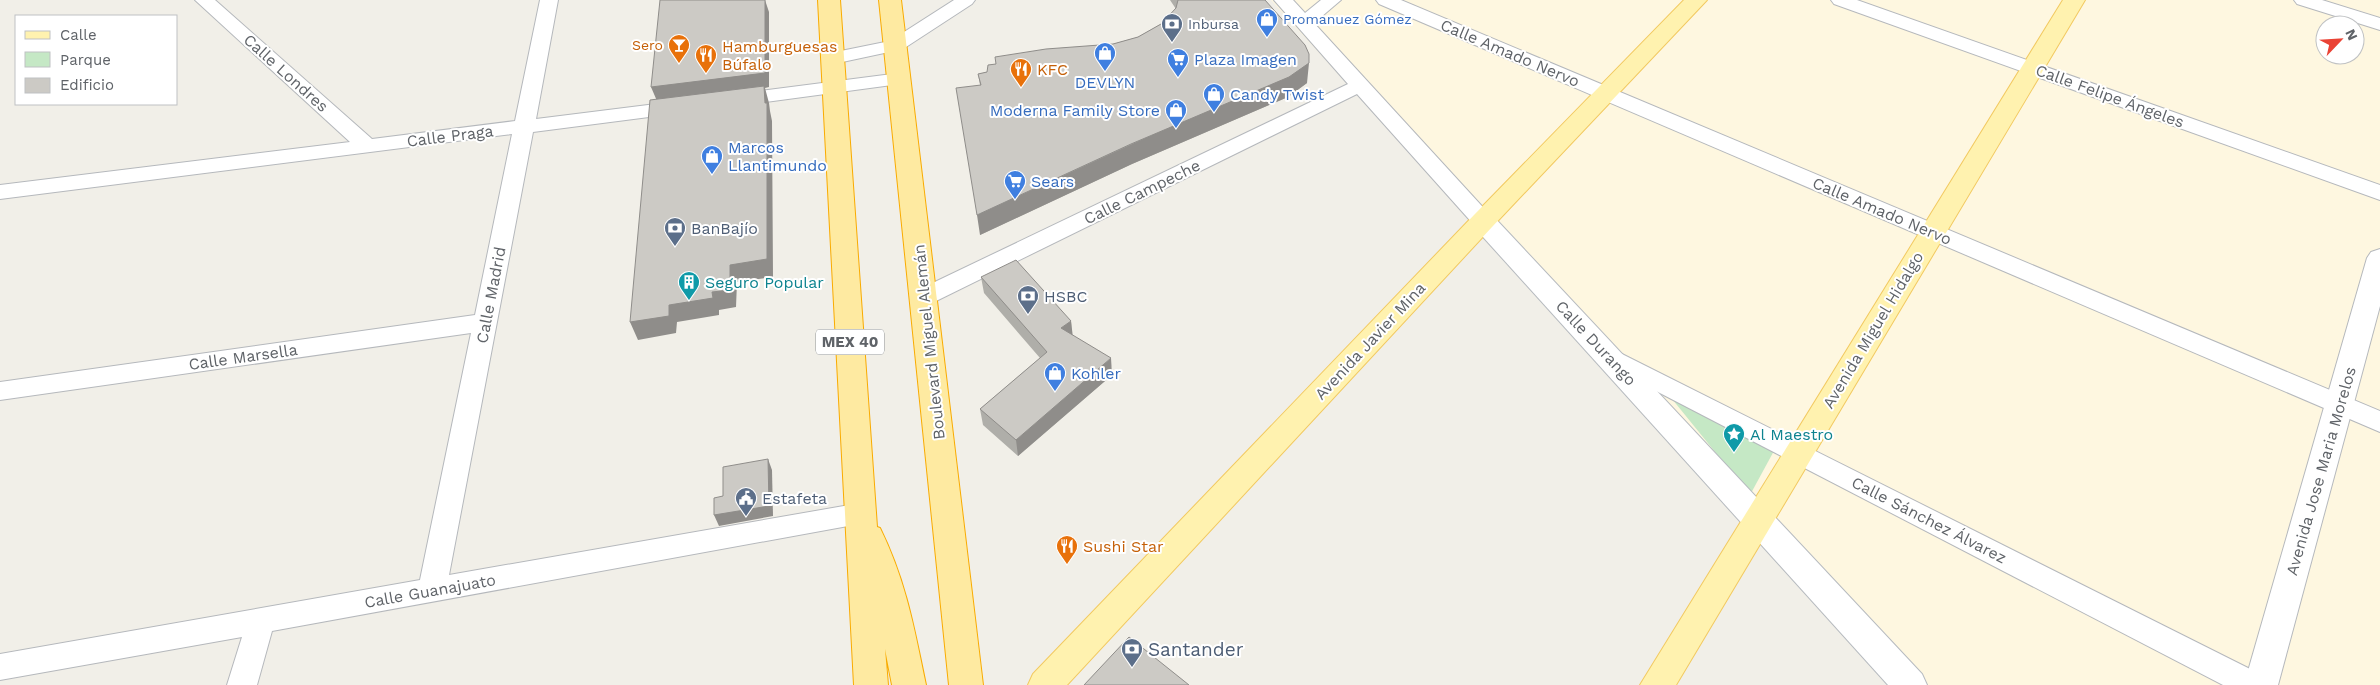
<svg xmlns="http://www.w3.org/2000/svg" width="2380" height="685" font-family="'Work Sans',sans-serif">
<style>
.commercial{fill:#fef7e0;fill-rule:evenodd}
.green{fill:#c5e8c5}
.lines{fill:none;stroke-linecap:round;stroke-linejoin:round}
.minor-casing{stroke:#b5b8bc;stroke-width:2}
.tertiary-casing{stroke:#b5b8bc;stroke-width:2}
.secondary-casing{stroke:#b6babf;stroke-width:2}
.primary-casing{stroke:#f2c960;stroke-width:2}
.trunk-casing{stroke:#f9ab00;stroke-width:2}
.minor{fill:#fff;fill-rule:evenodd}
.tertiary{fill:#fff;fill-rule:evenodd}
.secondary{fill:#fff;fill-rule:evenodd}
.primary{fill:#fff2af;fill-rule:evenodd}
.trunk{fill:#feeaa1;fill-rule:evenodd}
.wall{fill:#afaea9}
.shaded-wall{fill:#8f8d8a}
.building{fill:#cccac5;stroke:#8f8d8a}
.labels{text-anchor:middle;dominant-baseline:central;stroke-width:4;stroke-linejoin:round;paint-order:stroke}
.far-shop-label{font-size:14px;fill:#366cbe;stroke:#fff;text-anchor:start}
.far-service-label{font-size:14px;fill:#4e5e75;stroke:#fff;text-anchor:start}
.far-food-label{font-size:14px;fill:#c56008;stroke:#fff;text-anchor:end}
.shield{fill:#fff;stroke:#8f9295;stroke-width:1}
.shield-label{font-size:15px;font-weight:bold;fill:#5f6368}
.food-label{font-size:16px;fill:#c56008;stroke:#fff;text-anchor:start}
.street-label{font-size:16px;fill:#5f6368;stroke:#fff}
.shop-label{font-size:16px;fill:#366cbe;stroke:#fff;text-anchor:start}
.service-label{font-size:16px;fill:#4e5e75;stroke:#fff;text-anchor:start}
.culture-label{font-size:16px;fill:#0d838f;stroke:#fff;text-anchor:start}
.near-service-label{font-size:19px;fill:#4e5e75;stroke:#fff;text-anchor:start}
</style>
<rect width="100%" height="100%" fill="#f1efe8"/>
<!-- commercial -->
<path class="commercial" d="M1271,0h1109v685h-487zM2325,25h30v30h-30z"/>
<!-- green -->
<path class="green" d="M1668,394l107,55 -25,46z"/>
<g class="lines">
<!-- minor casing -->
<g class="minor-casing">
<g id="minor">
<path d="M195,0h20l157,139 143,-18 25,-121h18l-22,119 144,-18 7,2 3,4 -3,4 -7,2 -147,19 -84,443 412,-72 9,3 4,8 -4,8 -598,109 -15,54h-30l15,-48 -242,43v-26l420,-74 51,-247 -471,67v-18l475,-67 37,-181 -512,65v-14l350,-43z"/>
<path d="M954,0h21l-3,4 -69,45 -70,15 -7,-2 -3,-4 3,-4 64,-13z"/>
<path d="M1274,0h19l12,13 16,-13h20l-27,23 177,193 3,5 -3,5 -8,2 -8,-2 -118,-132 -425,209 -8,2 -8,-2 -4,-6 4,-6 432,-207z"/>
<path d="M1376,0h25l979,411v21l-1001,-428z"/>
<path d="M1831,0h26l523,185v15l-546,-196z"/>
<path d="M2294,0h28l58,18v12l-83,-26z"/>
<path d="M900,73l7,2 3,4 -3,4 -171,23 -7,-2 -3,-4 3,-4 7,-2z"/>
<path d="M1610,348l652,327 5,10h-44l-621,-322 -4,-6 4,-6z"/>
</g>
</g>
<!-- tertiary casing -->
<g class="tertiary-casing">
<path id="tertiary" d="M2380,249v57l-102,379h-34l123,-427 4,-6z"/>
</g>
<!-- secondary casing -->
<g class="secondary-casing">
<path id="secondary" d="M1483,212l9,3 430,459 5,11h-39l-414,-458 -4,-6 4,-6z"/>
</g>
<!-- primary casing -->
<g class="primary-casing">
<g id="primary">
<path d="M1684,0h23l-215,227 -425,458h-39l5,-11 441,-459z"/>
<path d="M2063,0h22l-409,685h-36z"/>
</g>
</g>
<!-- trunk casing -->
<g class="trunk-casing">
<g id="trunk">
<path d="M818,0h22l37,527 3,1c26,53 34,99 46,157h-34l-7,-36 3,36h-34z"/>
<path d="M879,0h22l82,685h-34z"/>
</g>
</g>
<!-- minor -->
<use href="#minor" class="minor"/>
<!-- tertiary -->
<use href="#tertiary" class="tertiary"/>
<!-- secondary -->
<use href="#secondary" class="secondary"/>
<!-- primary -->
<use href="#primary" class="primary"/>
<!-- trunk -->
<use href="#trunk" class="trunk"/>
</g>
<!-- wall -->
<g class="wall">
<path d="M1170,0h95l42,83 -19,14 -156,67 -152,71v-150l-2,-11 9,-2 9,-8 117,-20 25,-7 23,-13 15,-15z"/>
<path d="M981,277l90,44 1,14 40,40 -94,81 -35,-31 -3,-16 60,-51 -56,-65z"/>
</g>
<!-- shaded-wall -->
<g class="shaded-wall">
<path d="M765,0l4,12v75l-4,1 4,15 1,8 2,10 1,156 -36,5 -1,25 -17,3v5l-42,7 -1,11 -38,7 -8,-18 39,-17 43,-13 18,-27 -73,-164 -6,-14z"/>
<path d="M1309,63l-2,20 -19,14 -156,67 -152,71 -3,-20z"/>
<path d="M1071,321l2,17 -12,-10z"/>
<path d="M1111,358l1,17 -94,81 -2,-16z"/>
<path d="M768,459l4,11 1,46 -54,10 -5,-11z"/>
</g>
<!-- building -->
<g class="building">
<path d="M660,0h105v73l-114,14z"/>
<path d="M1178,0h87l40,45 4,9v9l-20,14 -158,67 -154,71 -21,-127 25,-3 -3,-11 9,-2 1,-7 8,-1 -1,-7 51,-8 67,-5 25,-7 23,-13 15,-16z"/>
<path d="M764,86l1,17h2v156l-37,6v25l-18,2 1,6 -44,7v11l-39,6 20,-222z"/>
<path d="M1016,260l55,61 -10,7 50,30 -95,82 -36,-31 67,-57 -66,-75z"/>
<path d="M768,459l1,47 -55,9v-17l9,-2v-29z"/>
<path d="M1129,637l60,48h-105z"/>
</g>
<!-- icons -->
<defs>
<g id="shop-pin" transform="scale(1.125)"><path d="M0 17L-7.5 6A9.5 9.5 0 1 1 7.5 6Z" fill="#3f7fe0" stroke="#fff"/><path d="M-5-2.5h2.3a2.7 3.5 0 0 1 5.4 0H5L5.5 6h-11ZM-1.5-2.5h3a1.5 2.3 0 0 0-3 0Z" fill="#fff"/></g>
<g id="bank-pin" transform="scale(1.125)"><path d="M0 17L-7.5 6A9.5 9.5 0 1 1 7.5 6Z" fill="#5c6f8a" stroke="#fff"/><path d="M-6-4H6V4H-6ZM0-2.3a2.3 2.3 0 1 0 0 4.6a2.3 2.3 0 1 0 0-4.6Z" fill="#fff"/></g>
<g id="bar-pin" transform="scale(1.125)"><path d="M0 17L-7.5 6A9.5 9.5 0 1 1 7.5 6Z" fill="#e8710a" stroke="#fff"/><path d="M-6-5H6L.8 .8V4.5H3.5V6h-7V4.5H-.8V.8Z" fill="#fff"/></g>
<g id="restaurant-pin" transform="scale(1.125)"><path d="M0 17L-7.5 6A9.5 9.5 0 1 1 7.5 6Z" fill="#e8710a" stroke="#fff"/><path d="M-5-6h1v4h1v-4h1v4h1v-4h1v5L-1.5 .5V6h-2V.5L-5-1ZM5-6V6H3V1.5H1.5Q1.5-4 5-6Z" fill="#fff"/></g>
<g id="supermarket-pin" transform="scale(1.125)"><path d="M0 17L-7.5 6A9.5 9.5 0 1 1 7.5 6Z" fill="#3f7fe0" stroke="#fff"/><path d="M-6-5.5h2.5l.6 2H6L4.5 2H-2.5L-4.4-4H-6ZM-1.5 3.2a1.3 1.3 0 1 0 .1 0ZM3 3.2a1.3 1.3 0 1 0 .1 0Z" fill="#fff"/></g>
<g id="building-pin" transform="scale(1.125)"><path d="M0 17L-7.5 6A9.5 9.5 0 1 1 7.5 6Z" fill="#0f9aa8" stroke="#fff"/><path d="M-4-6H4V6H1V3H-1V6H-4ZM-2.5-4.3h1.7v1.8h-1.7ZM.8-4.3h1.7v1.8H.8ZM-2.5-1h1.7V.8h-1.7ZM.8-1h1.7V.8H.8Z" fill="#fff"/></g>
<g id="sight-pin" transform="scale(1.125)"><path d="M0 17L-7.5 6A9.5 9.5 0 1 1 7.5 6Z" fill="#0f9aa8" stroke="#fff"/><path d="M0-6L1.8-2.2L6-1.7L2.9 1.2L3.7 5.4L0 3.3L-3.7 5.4L-2.9 1.2L-6-1.7L-1.8-2.2Z" fill="#fff"/></g>
<g id="civic-pin" transform="scale(1.125)"><path d="M0 17L-7.5 6A9.5 9.5 0 1 1 7.5 6Z" fill="#5c6f8a" stroke="#fff"/><path d="M-.6-6.5H3V-4.5H.6V-3L4-1V1h2V6H-6V1h2V-1L-.6-3ZM-1.2 2.5V6h2.4V2.5Z" fill="#fff"/></g>
</defs>
<g fill-rule="evenodd">
<use href="#shop-pin" x="1267" y="19"/>
<use href="#bank-pin" x="1172" y="24"/>
<use href="#bar-pin" x="679" y="45"/>
<use href="#shop-pin" x="1105" y="53"/>
<use href="#restaurant-pin" x="706" y="55"/>
<use href="#supermarket-pin" x="1178" y="59"/>
<use href="#restaurant-pin" x="1021" y="69"/>
<use href="#shop-pin" x="1214" y="94"/>
<use href="#shop-pin" x="1176" y="110"/>
<use href="#shop-pin" x="712" y="156"/>
<use href="#supermarket-pin" x="1015" y="181"/>
<use href="#bank-pin" x="675" y="228"/>
<use href="#building-pin" x="689" y="282"/>
<use href="#bank-pin" x="1028" y="296"/>
<use href="#shop-pin" x="1055" y="373"/>
<use href="#sight-pin" x="1734" y="434"/>
<use href="#civic-pin" x="746" y="498"/>
<use href="#restaurant-pin" x="1067" y="546"/>
<use href="#bank-pin" x="1132" y="649"/>
</g>
<g class="labels">
<!-- far-shop labels -->
<g class="far-shop-label">
<text x="1283" y="19">Promanuez Gómez</text>
</g>
<!-- far-service labels -->
<g class="far-service-label">
<text x="1188" y="24">Inbursa</text>
</g>
<!-- far-food labels -->
<g class="far-food-label">
<text x="663" y="45">Sero</text>
</g>
<!-- shield labels -->
<rect class="shield" x="816" y="329.5" width="68" height="25" rx="4"/>
<g class="shield-label">
<text x="850" y="342">MEX 40</text>
</g>
<!-- food labels -->
<g class="food-label">
<text x="722" y="46">Hamburguesas<tspan x="722" dy="18">Búfalo</tspan></text>
<text x="1037" y="69">KFC</text>
<text x="1083" y="546">Sushi Star</text>
</g>
<!-- street labels -->
<g class="street-label">
<text transform="translate(1510 53) rotate(23)">Calle Amado Nervo</text>
<text transform="translate(286 73) rotate(42)">Calle Londres</text>
<text transform="translate(2110 96) rotate(20)">Calle Felipe Ángeles</text>
<text transform="translate(450 136) rotate(-7)">Calle Praga</text>
<text transform="translate(1142 192) rotate(-26)">Calle Campeche</text>
<text transform="translate(1882 211) rotate(23)">Calle Amado Nervo</text>
<text transform="translate(491 295) rotate(-79)">Calle Madrid</text>
<text transform="translate(1873 330) rotate(-59)">Avenida Miguel Hidalgo</text>
<text transform="translate(1370 341) rotate(-47)">Avenida Javier Mina</text>
<text transform="translate(929 342) rotate(-96)">Boulevard Miguel Alemán</text>
<text transform="translate(1596 343) rotate(47)">Calle Durango</text>
<text transform="translate(243 357) rotate(-8)">Calle Marsella</text>
<text transform="translate(2321 471) rotate(-74)">Avenida Jose Maria Morelos</text>
<text transform="translate(1929 520) rotate(27)">Calle Sánchez Álvarez</text>
<text transform="translate(430 591) rotate(-10)">Calle Guanajuato</text>
</g>
<!-- shop labels -->
<g class="shop-label">
<text x="1194" y="59">Plaza Imagen</text>
<text x="1105" y="82" text-anchor="middle">DEVLYN</text>
<text x="1230" y="94">Candy Twist</text>
<text x="1160" y="110" text-anchor="end">Moderna Family Store</text>
<text x="728" y="147">Marcos<tspan x="728" dy="18">Llantimundo</tspan></text>
<text x="1031" y="181">Sears</text>
<text x="1071" y="373">Kohler</text>
</g>
<!-- service labels -->
<g class="service-label">
<text x="691" y="228">BanBajío</text>
<text x="1044" y="296">HSBC</text>
<text x="762" y="498">Estafeta</text>
</g>
<!-- culture labels -->
<g class="culture-label">
<text x="705" y="282">Seguro Popular</text>
<text x="1750" y="434">Al Maestro</text>
</g>
<!-- near-service labels -->
<g class="near-service-label">
<text x="1148" y="649">Santander</text>
</g>
</g>
<!-- legend -->
<rect x="15" y="15" width="162" height="90" fill="#ffffff" stroke="#bfc1c3"/>
<rect x="25" y="31" width="25" height="8" fill="#fff2af" stroke="#bfc1c3"/>
<text x="60" y="40" font-size="15" fill="#5f6368">Calle</text>
<rect x="25" y="52" width="25" height="15" fill="#c5e8c5" stroke="#bfc1c3"/>
<text x="60" y="65" font-size="15" fill="#5f6368">Parque</text>
<rect x="25" y="78" width="25" height="15" fill="#cccac5" stroke="#bfc1c3"/>
<text x="60" y="90" font-size="15" fill="#5f6368">Edificio</text>
<!-- north arrow -->
<g transform="translate(2340 40) rotate(65)"><circle r="24" fill="#ffffff" stroke="#bfc1c3"/>
<path d="M0-4L9 19L0 12L-9 19Z" fill="#ea4335"/>
<text y="-8" font-size="14" font-weight="bold" text-anchor="middle" fill="#5f6368">N</text>
</g>
</svg>
